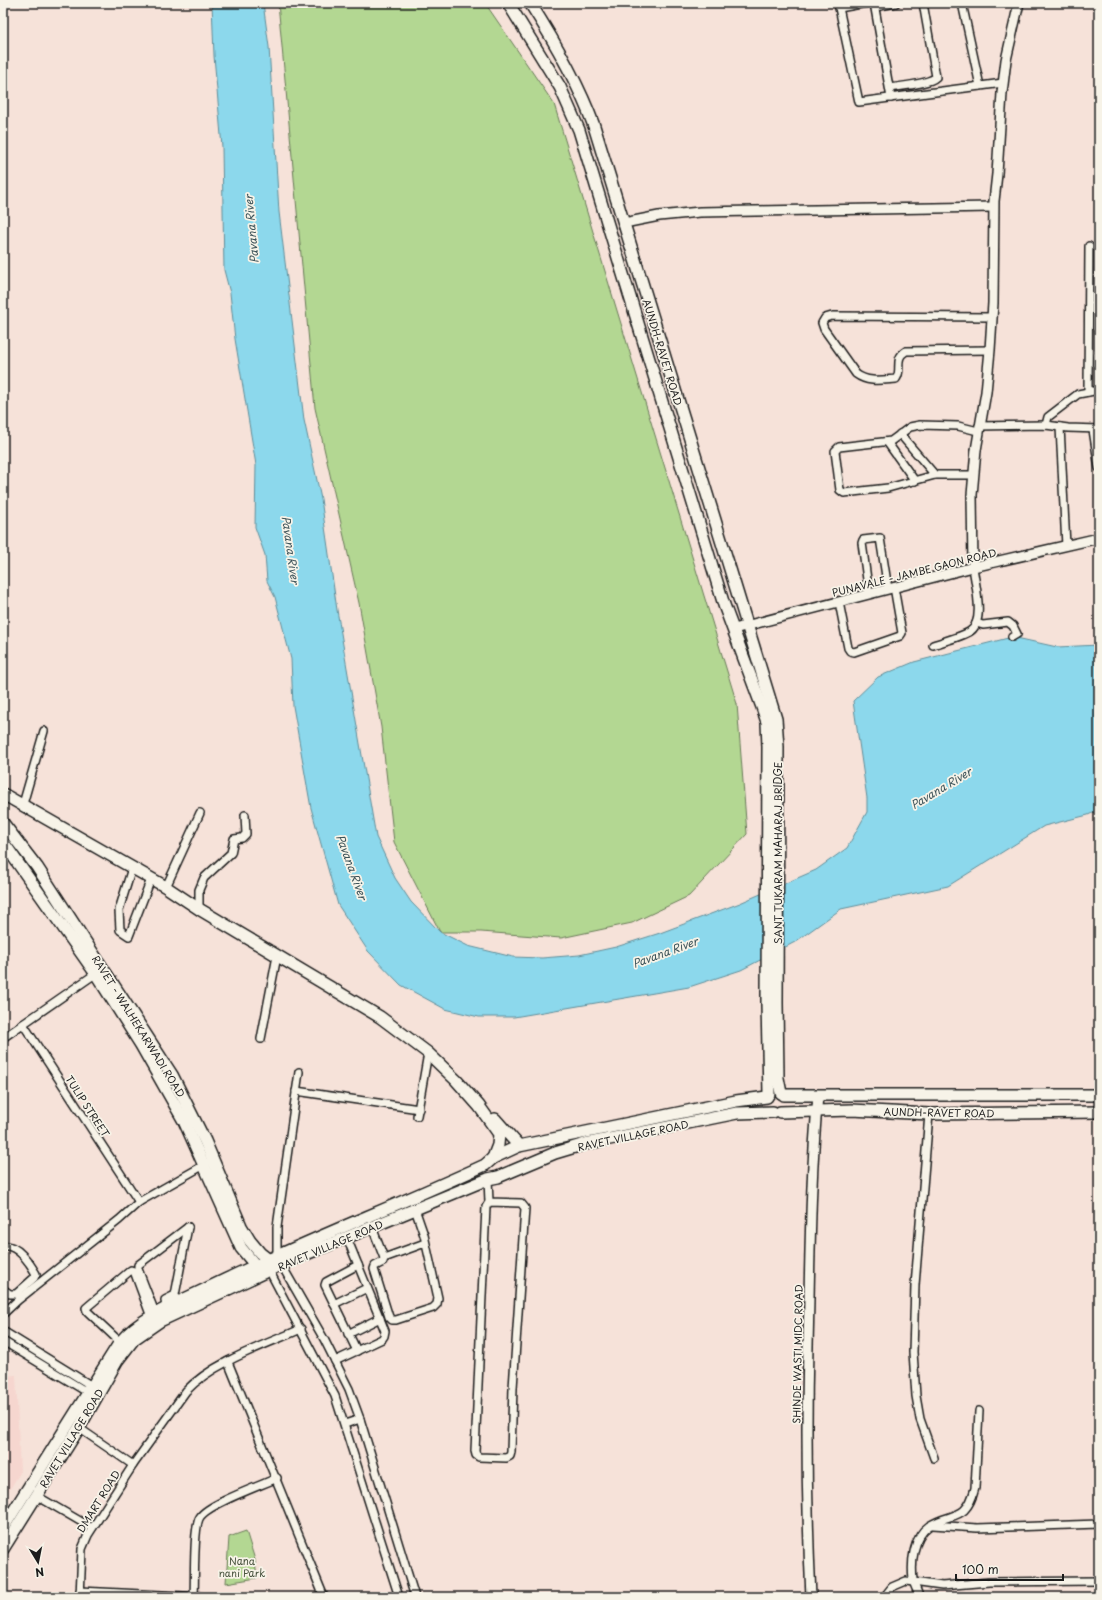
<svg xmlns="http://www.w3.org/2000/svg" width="1102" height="1600" font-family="'Playpen Sans',sans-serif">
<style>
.built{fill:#f6d6cf}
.green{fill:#b3d792;stroke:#687a57}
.water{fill:#8cd8ec;stroke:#5f8d99}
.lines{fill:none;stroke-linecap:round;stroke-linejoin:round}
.minor-casing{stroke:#1c1c1c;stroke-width:10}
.tertiary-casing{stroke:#1c1c1c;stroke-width:12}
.primary-casing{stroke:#1c1c1c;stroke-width:14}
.minor{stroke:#f7f3e8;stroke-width:7}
.tertiary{stroke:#f7f3e8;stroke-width:9}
.primary{stroke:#f7f3e8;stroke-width:11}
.labels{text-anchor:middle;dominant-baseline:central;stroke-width:3.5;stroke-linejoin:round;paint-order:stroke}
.street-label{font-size:10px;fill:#1c1c1c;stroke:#f7f3e8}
.park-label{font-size:10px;fill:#49543f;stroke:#f7f3e8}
.water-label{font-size:11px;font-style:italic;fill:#3e545a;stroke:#f7f3e8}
</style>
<rect width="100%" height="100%" fill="#f6e2d9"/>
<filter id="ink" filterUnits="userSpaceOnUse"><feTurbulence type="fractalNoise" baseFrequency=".025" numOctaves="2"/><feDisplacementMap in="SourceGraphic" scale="8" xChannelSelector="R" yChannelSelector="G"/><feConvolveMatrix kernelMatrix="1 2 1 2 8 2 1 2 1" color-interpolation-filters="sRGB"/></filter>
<g filter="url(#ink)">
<!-- built -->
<path class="built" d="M16,1375l4,98 -17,27v-124z"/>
<!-- green -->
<g class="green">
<path d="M278,3h207l69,101 183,600 10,130 -58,62 -57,27 -71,15 -80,-6h-41l-46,-90 -13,-115 -22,-124 -44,-195z"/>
<path d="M246,1531l9,29 2,18 -31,5 3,-46z"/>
</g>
<!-- water -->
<path class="water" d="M212,3h51l6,44 10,165 25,208 17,79 16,111 39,227 19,41 16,24 29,30 28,14 45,11 29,1 37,-3 37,-8 44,-14 80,-30 76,-33 31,-22 20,-36v-14l-14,-97 25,-24 36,-15 98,-25 45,10 42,-2v165l-11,5 -44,11 -96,60 -107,23 -46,33 -54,28 -52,17 -175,30h-35l-34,-8 -44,-24 -33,-34 -30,-46 -27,-97 -18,-102 -2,-47 -16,-62 -8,-16 -2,-26 -10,-28 1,-62 -21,-126 -5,-46 -6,-23 -2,-123 -8,-91z"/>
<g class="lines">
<!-- minor casing -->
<g class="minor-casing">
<g id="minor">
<path d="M838,3l21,99 144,-19"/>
<path d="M874,3l17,95"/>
<path d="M962,3l18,83"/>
<path d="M875,7l21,-4"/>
<path d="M839,8l28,-5"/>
<path d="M890,88c11,-2 39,-4 46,-11l-13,-74"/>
<path d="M990,350l-84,1c-13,8 -3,19 -10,28 -14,1 -28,4 -40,-5l-32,-45 -2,-6 3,-5 7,-2 160,1"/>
<path d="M1088,392l1,-146"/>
<path d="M1046,425l2,-8 30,-23 21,-4"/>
<path d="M979,426l67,-1 22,3 31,1"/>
<path d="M1060,427l6,119"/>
<path d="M1093,430l6,38"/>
<path d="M900,434l35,41h38"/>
<path d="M887,442l28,39"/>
<path d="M935,475l-47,13 -44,5 -4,-3 -5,-39 4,-4 52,-6 19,-14 10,-2 38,1 20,5"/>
<path d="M869,594l-7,-51 1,-3 17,-2 8,51"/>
<path d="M839,602l9,46 2,3 4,1 46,-16 2,-3 -8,-46"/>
<path d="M976,623l7,2 25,-3 5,4 4,8 -5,3"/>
<path d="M933,645c11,-4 25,-7 36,-13 17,-9 6,-48 4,-65"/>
<path d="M23,804l21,-73"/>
<path d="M132,868l-13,42 1,20 9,6 22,-57"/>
<path d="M166,887l34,-74"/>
<path d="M199,909v-19l5,-12 27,-25 3,-14 8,-1 4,-4 -1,-19"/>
<path d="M98,972l-75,52 116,178"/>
<path d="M3,1038l20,-14"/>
<path d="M261,1039l16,-83"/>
<path d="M299,1072l-22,155v30l47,82 25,50 11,30 55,178"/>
<path d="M296,1091l123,18"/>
<path d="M929,1114l-14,171 -2,67 3,44 4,23 14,39"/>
<path d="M417,1116l11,-63"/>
<path d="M488,1179l1,23 -3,5 -11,244 1,4 3,2 27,1 4,-2 1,-4 2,-64 12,-180 -4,-5 -32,-1"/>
<path d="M372,1227l12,31 -1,4 -8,4 -1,3 15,48 3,3h4l37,-12 4,-4 1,-6 -14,-63 -9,-26"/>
<path d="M3,1246c14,-2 27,17 33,28l-2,4 -18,16h-6l-7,-5"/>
<path d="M384,1258l41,-15"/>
<path d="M269,1270l66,126 64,201"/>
<path d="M334,1304l33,-16"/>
<path d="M166,1309l-1,-9 10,-5 13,-68"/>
<path d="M3,1314l15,-14 101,-80 20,-18 67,-38"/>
<path d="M156,1315l-18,-46v-4l50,-38"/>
<path d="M3,1331l84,52 2,6"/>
<path d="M348,1334l32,-16"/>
<path d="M3,1341l79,48h7l3,2"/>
<path d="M120,1342l-33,-31 -1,-3 45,-38 3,1 17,46"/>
<path d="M357,1351l-32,-66 1,-3 32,-17"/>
<path d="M335,1361l47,-22 2,-3 1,-5 -38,-93"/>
<path d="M228,1362l96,235"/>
<path d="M345,1424l15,-5"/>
<path d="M79,1428l54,37"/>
<path d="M37,1496l55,32"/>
<path d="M933,1525l44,3 122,-4"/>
<path d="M80,1591l124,6"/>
<path d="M80,1597l2,-48 6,-14 45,-70 53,-74c27,-29 79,-46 115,-62"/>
<path d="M194,1597c1,-16 -1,-70 6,-80 8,-13 60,-31 77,-39"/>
<path d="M884,1597l8,-10 14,-6 36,5 47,-4 110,-1"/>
<path d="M919,1597c-1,-6 -5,-11 -6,-17 -2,-18 0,-43 16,-54 23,-15 37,-3 46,-38l4,-77"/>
</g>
</g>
<!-- tertiary casing -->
<g class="tertiary-casing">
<g id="tertiary">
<path d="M624,223l35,-7 41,-4 293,-5"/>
<path d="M973,567l-1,-72 4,-45 10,-58 4,-42 3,-47 1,-102 3,-27 5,-81 4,-33 13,-57"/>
<path d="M734,629l239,-62 126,-29"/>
<path d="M811,1597c-4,-83 -5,-167 -3,-251 2,-83 2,-167 10,-250"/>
</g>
</g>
<!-- primary casing -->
<g class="primary-casing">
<g id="primary">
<path d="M508,3l52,84 19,43 145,475 38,102 5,15 1,25 -1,257 2,90"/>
<path d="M530,3c25,39 48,79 64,123l182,593 2,28 -1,256 1,75 3,15"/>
<path d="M3,794l163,93 33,22 181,108 48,36 28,27 23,26 20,28 -1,11 -5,13"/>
<path d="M3,823l34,44 135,208 33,66 36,85 9,15 10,12 9,7 5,2"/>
<path d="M3,842l93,132 45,71 43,76 57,127 15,18 5,2"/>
<path d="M784,1095h315"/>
<path d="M780,1112l72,-2 77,4 170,-2"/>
<path d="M495,1119l24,27"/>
<path d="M3,1528l117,-186c23,-27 60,-40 90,-55 90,-44 184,-80 275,-122l8,-7 26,-12 217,-45 31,-4"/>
<path d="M3,1549l76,-121 38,-67 17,-22 26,-18 122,-57 206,-85 10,-2 57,-24 30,-9 152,-31 36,-1"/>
</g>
</g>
<!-- minor -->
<use href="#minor" class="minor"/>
<!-- tertiary -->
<use href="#tertiary" class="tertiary"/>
<!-- primary -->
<use href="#primary" class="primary"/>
</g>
</g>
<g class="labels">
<!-- street labels -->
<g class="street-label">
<text transform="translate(663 352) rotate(73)">AUNDH-RAVET ROAD</text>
<text transform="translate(914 572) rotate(-14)">PUNAVALE - JAMBE GAON ROAD</text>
<text transform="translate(777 853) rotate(-90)">SANT TUKARAM MAHARAJ BRIDGE</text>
<text transform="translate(139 1026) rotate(58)">RAVET - WALHEKARWADI ROAD</text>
<text transform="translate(88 1106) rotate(57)">TULIP STREET</text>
<text transform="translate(939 1112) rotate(1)">AUNDH-RAVET ROAD</text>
<text transform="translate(633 1135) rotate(-12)">RAVET VILLAGE ROAD</text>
<text transform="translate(330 1245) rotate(-23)">RAVET VILLAGE ROAD</text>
<text transform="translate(797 1354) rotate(-89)">SHINDE WASTI MIDC ROAD</text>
<text transform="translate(71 1438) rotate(-59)">RAVET VILLAGE ROAD</text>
<text transform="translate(98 1501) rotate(-58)">DMART ROAD</text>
</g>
<!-- park labels -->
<g class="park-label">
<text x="242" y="1560">Nana<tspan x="242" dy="12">nani Park</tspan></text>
</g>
<!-- water labels -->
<g class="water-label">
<text transform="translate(251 229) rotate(-95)">Pavana River</text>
<text transform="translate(291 550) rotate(82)">Pavana River</text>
<text transform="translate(941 788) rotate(-31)">Pavana River</text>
<text transform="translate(352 867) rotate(70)">Pavana River</text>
<text transform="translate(665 952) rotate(-20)">Pavana River</text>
</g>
</g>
<!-- margin -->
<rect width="1102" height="1600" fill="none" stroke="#f7f3e8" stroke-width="16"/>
<rect x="8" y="8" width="1086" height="1584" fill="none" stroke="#1c1c1c" stroke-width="1.5" filter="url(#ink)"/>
<!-- north arrow -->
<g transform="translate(38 1562) rotate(170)" stroke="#f7f3e8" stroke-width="3" paint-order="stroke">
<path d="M0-3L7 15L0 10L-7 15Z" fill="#1c1c1c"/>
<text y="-6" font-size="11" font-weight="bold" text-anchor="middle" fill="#1c1c1c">N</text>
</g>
<!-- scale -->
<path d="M956 1574v6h107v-6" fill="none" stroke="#1c1c1c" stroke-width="2"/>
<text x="962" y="1574" font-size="12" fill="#1c1c1c" stroke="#f7f3e8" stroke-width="3" paint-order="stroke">100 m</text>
</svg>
